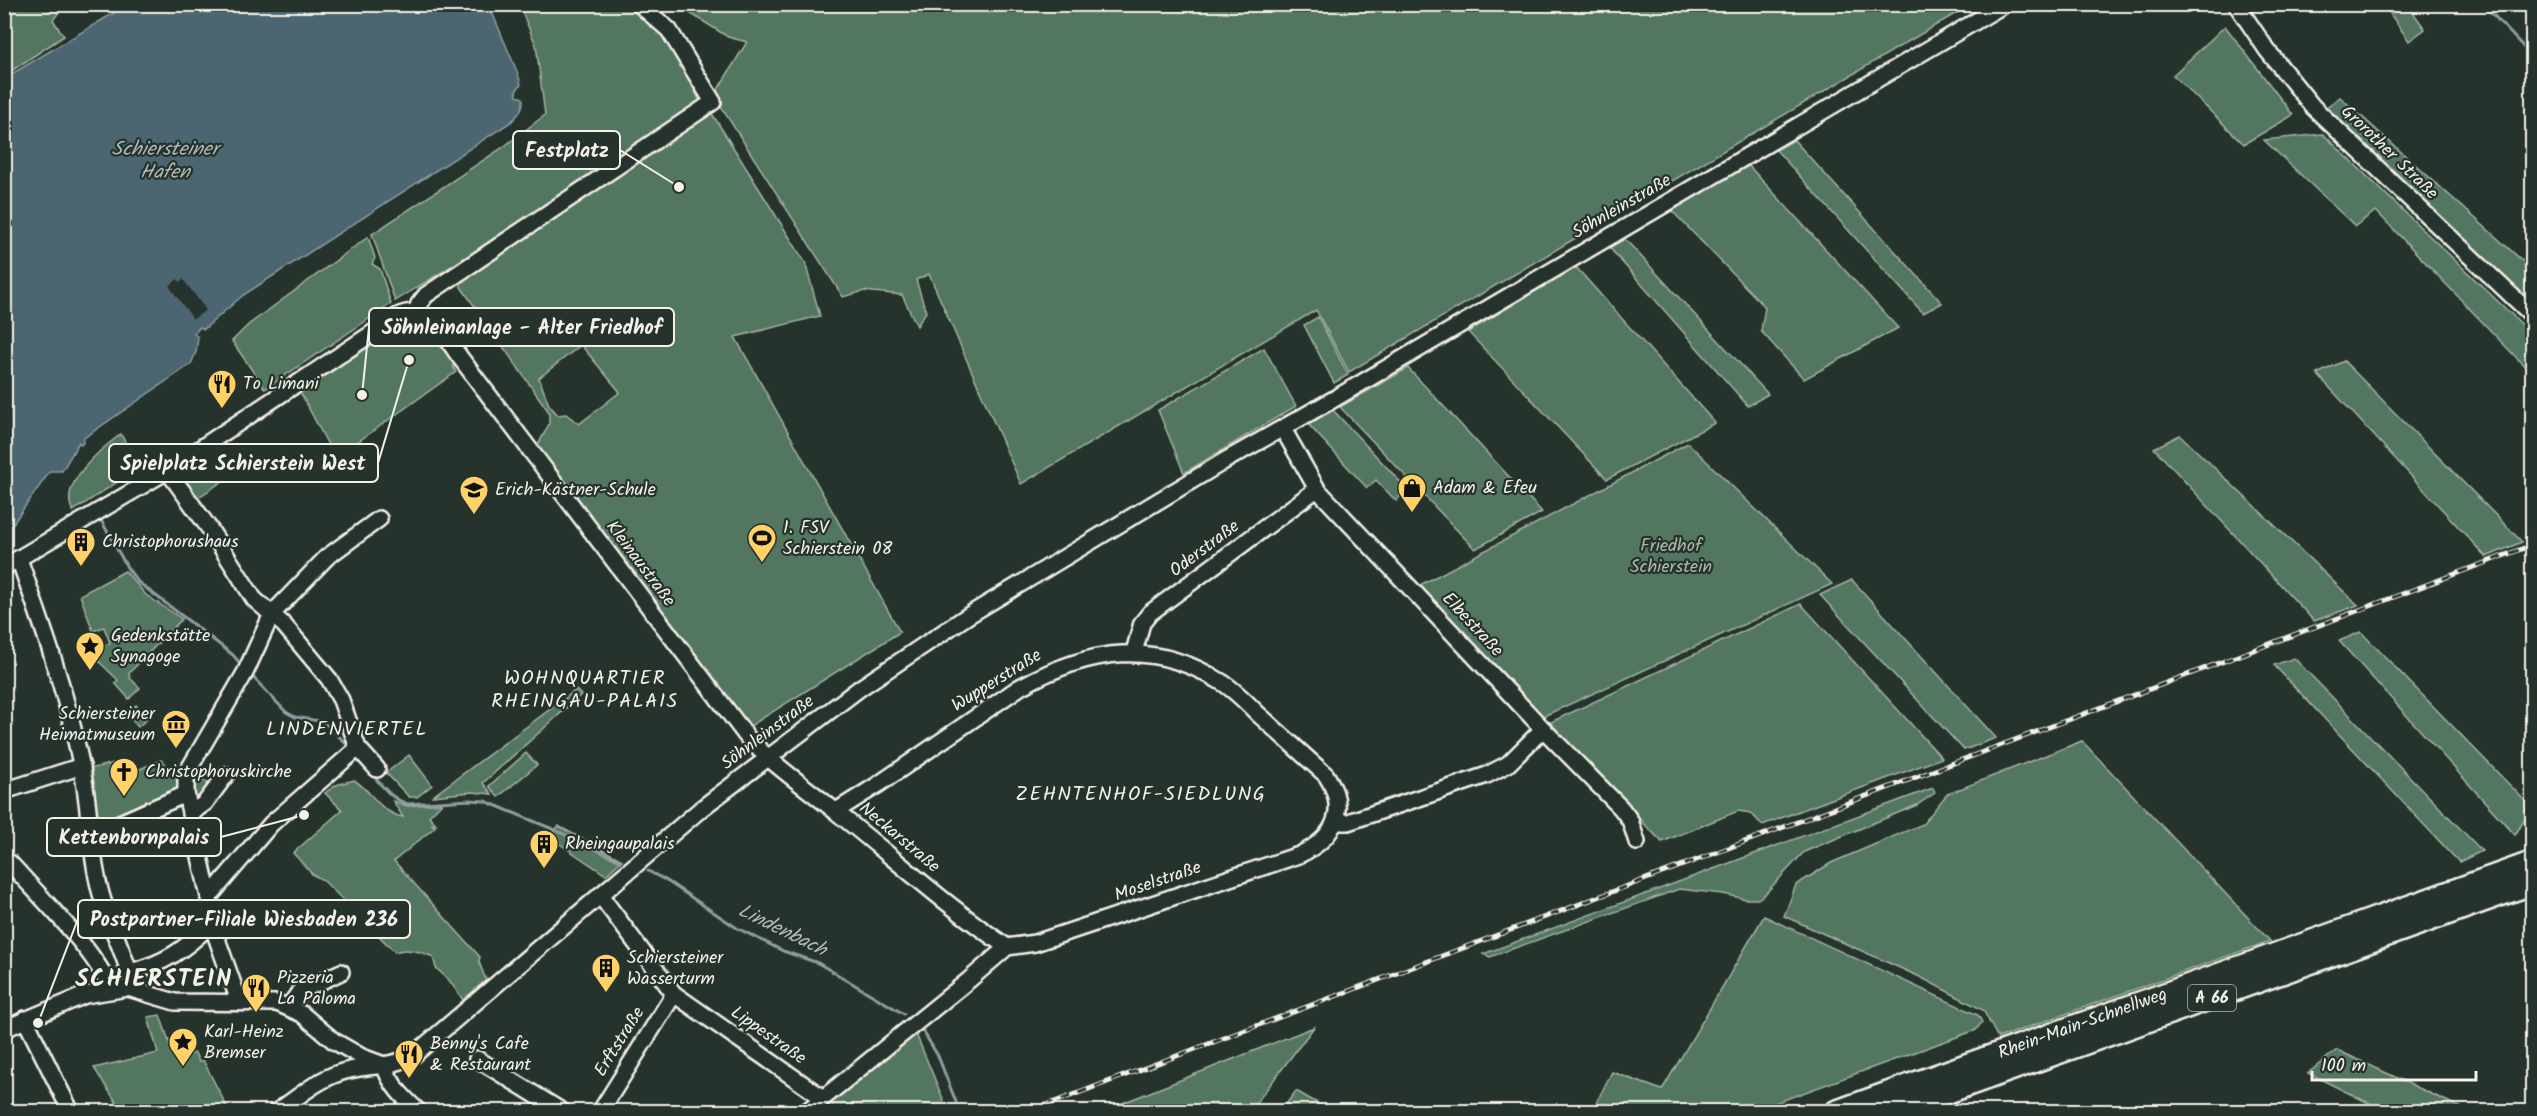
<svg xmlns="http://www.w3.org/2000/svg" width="2537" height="1116" font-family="Kalam,sans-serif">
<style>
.green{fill:#537660;stroke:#a4b4a4;stroke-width:1.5;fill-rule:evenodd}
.water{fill:#4b6670;stroke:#8f9ea0;stroke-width:1.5}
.pier{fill:#26332d}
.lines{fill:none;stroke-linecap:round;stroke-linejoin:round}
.stream{stroke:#8f9ea0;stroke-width:3}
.minor-casing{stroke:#f4f1e8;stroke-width:20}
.highway-casing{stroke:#f4f1e8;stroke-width:27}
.minor{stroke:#26332d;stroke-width:15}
.highway{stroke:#26332d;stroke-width:22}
.rail-casing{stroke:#f4f1e8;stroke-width:5}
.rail{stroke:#26332d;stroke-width:3;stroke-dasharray:9;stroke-linecap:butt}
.labels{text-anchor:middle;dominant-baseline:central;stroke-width:4.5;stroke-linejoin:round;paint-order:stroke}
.shield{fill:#26332d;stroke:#b6b8b0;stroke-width:1.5}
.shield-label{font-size:16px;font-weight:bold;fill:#f4f1e8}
.street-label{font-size:18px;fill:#f4f1e8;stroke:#26332d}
.poi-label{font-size:18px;fill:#f4f1e8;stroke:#26332d;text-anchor:start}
.park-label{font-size:18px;fill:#acbaab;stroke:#26332d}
.water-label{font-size:20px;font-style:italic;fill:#b0b9b8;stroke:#26332d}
.neighbourhood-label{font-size:20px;letter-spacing:1.5px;fill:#f4f1e8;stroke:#26332d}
.district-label{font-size:24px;font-weight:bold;letter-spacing:1.5px;fill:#f4f1e8;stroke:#26332d}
.leader{fill:none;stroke:#f4f1e8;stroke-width:2}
.callout-dot{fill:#f4f1e8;stroke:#26332d;stroke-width:2}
.callout{fill:#26332d;stroke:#f4f1e8;stroke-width:2}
.callout-label{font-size:20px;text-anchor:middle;font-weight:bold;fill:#f4f1e8}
</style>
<rect width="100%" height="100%" fill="#26332d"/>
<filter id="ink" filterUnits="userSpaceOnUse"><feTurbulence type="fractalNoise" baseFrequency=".0167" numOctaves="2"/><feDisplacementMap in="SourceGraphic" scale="12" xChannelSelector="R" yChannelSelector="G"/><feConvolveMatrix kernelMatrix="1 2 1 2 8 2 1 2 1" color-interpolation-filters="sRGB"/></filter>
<g filter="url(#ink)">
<!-- green -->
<g class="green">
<path d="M4,5h67l-12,7 -6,8 11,16 -59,39z"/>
<path d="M519,5h112l34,32 17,27 19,40 -151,101 -155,96 -23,-67 130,-86 43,-33 -9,-70z"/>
<path d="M677,5h1293l-621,367 -33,-62 -295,174 -92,-210 -13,6 10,32 -9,14 -15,-31 -38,-4 -21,6 -129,-201 33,-54 -19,-5z"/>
<path d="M2384,5h24l17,24 -16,12z"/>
<path d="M2225,26l68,89 -49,29 -71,-69z"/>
<path d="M2340,97l185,166 7,-4v48l-207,-199z"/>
<path d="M711,112l94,150 15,54 -85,21 165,295 -153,96 -210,-281 12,-23v-12l-88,-125v-7zM581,345l39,47 -41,32 -13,-10 -8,1 -9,-10 -10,-27z"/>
<path d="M2323,134l209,200v40l-156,-163 -21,15 -91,-86z"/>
<path d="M1794,140l148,163 -19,10 -147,-163z"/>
<path d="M1748,165l150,163 -94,51 -43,-48 4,-24 -94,-97z"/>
<path d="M368,237l7,21 -3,6 8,5 11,35 -126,85 -33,-48 16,-16z"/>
<path d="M1624,238l144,156 -20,12 -140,-160z"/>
<path d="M1575,266l140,157 -108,56 -139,-147z"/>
<path d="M1318,317l30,58 -14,8 -30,-58z"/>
<path d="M415,319l12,5 31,38 -5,4 3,6 -121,86 -37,-70 97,-65z"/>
<path d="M1264,348l32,58 -112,67 -26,-63z"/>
<path d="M2344,361l178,181 -36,15 -169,-183z"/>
<path d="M1408,368l134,144 -67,37 -135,-142z"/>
<path d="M1332,409l75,80 -11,12 -20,-21 -9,8 -58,-63z"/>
<path d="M121,434l8,16 4,22 -60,39c-16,-26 29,-63 48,-77z"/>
<path d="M2180,435l178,170 -44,16 -160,-173z"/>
<path d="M1688,443l144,141 -288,132 -8,-2 -117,-123 1,-6z"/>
<path d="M210,450l20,26 -37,25 -20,-26z"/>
<path d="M125,571l21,24 36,24 -53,54 1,5 10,10 -11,11 -14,-16 3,-3 -30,-29 22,-8 -6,-16 -11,4 -13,-36z"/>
<path d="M1852,580l144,158 -32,12 -144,-155z"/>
<path d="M1801,604l141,154 -180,67 -11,-12 -13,-2 -76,31 -115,-118z"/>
<path d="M2361,632l171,176 -17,27 -176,-194z"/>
<path d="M2294,658l188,193 -23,11 -185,-197z"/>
<path d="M576,690l5,5 -98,88 9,11 -20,-2 -39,4z"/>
<path d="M136,705l11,14 -9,8 -12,-14z"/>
<path d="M2082,741l188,200 -272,97 -15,-28 -63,-33 -136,-61 12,-31 35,-22 92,-39 24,-30z"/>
<path d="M526,753l11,12 -39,32 -9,-11z"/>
<path d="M409,755l23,30 -15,12h-8l-23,-24z"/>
<path d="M161,760l9,9 22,3 21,15 -13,15 -10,-10 -93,33 -9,-56 31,-7 7,13z"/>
<path d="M354,780c18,11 26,33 49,37l-10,-16 14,5 35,-3 -13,13 8,9 -6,-1 4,3 -41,34 86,96 -1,5 7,18 -23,20 -14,-20 -13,-12 -3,-11c-11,-5 -26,-10 -38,-5l-72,-72 -10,-5 -20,-22 49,-43 -17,-17 11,-8z"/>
<path d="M1933,788l2,5 -18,12 -113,47 -39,42 -7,5h-12l-23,-5 -44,-5 -189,68 -7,-3z"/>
<path d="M559,826l1,1 62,33 -16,15 -58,-39z"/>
<path d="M1764,916l214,99 4,7 -6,8 -223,81h-161l20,-39 50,18z"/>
<path d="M160,1015l15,44 20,-6 4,9 4,-2 26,51h-31l-2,-3 -13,4 -61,-1 -28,-43 64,-15 -10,-36z"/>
<path d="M1314,1027l-64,84h-148l13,-5z"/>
<path d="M916,1034l30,72 -12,5 -95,1 -9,-9z"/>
<path d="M2337,1050l131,61h-83l-77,-38z"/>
<path d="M1296,1091l35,20h-50z"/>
</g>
<!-- water -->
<path class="water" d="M127,5h362l29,69 3,10 -5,7 1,5 6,2c1,11 -4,16 -12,24l-269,174 -38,33 -4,-2 -6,7 4,3 -2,15 -5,12 -107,74 -1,5 -2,2 -2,-3 -17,29h-12l-38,54 -7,3v-450z"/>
<!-- pier -->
<path class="pier" d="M178,279l2,3 3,-3 23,31 -13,9 -24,-33z"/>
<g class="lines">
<!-- stream -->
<g class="stream">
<path d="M2483,4l49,52"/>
<path d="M101,520l27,49 10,13 95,73 10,12"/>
<path d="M250,674l36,38 9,5 24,4 11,6 20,21"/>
<path d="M371,773c12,14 20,26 37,31l61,-4 16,1 70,29 65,31"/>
<path d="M648,871l19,10 70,47 46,23 35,12 86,51"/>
<path d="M923,1031l15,25 18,46"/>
</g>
<!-- minor casing -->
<g class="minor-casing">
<g id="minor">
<path d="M2236,4l31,46 46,57 219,208"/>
<path d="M416,312l3,-8 7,-9 287,-193 -44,-72 -30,-26"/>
<path d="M1283,429l34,60 226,240 78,79 9,12 7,22"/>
<path d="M167,470l42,58 45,71 30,26 45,54 12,21 17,48 19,21"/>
<path d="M19,559c24,68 48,135 62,205 9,40 8,82 18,122 8,36 27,68 35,103"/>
<path d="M4,567l158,-93 236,-158c30,-15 49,24 64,44l286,378c26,28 58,49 87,73 57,45 111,95 172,136"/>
<path d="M1134,652l8,-29 8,-10 167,-124"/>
<path d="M4,791l78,-25"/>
<path d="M190,814l15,-11 21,-28"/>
<path d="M1335,822h13l139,-47 21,-11 35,-35"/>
<path d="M92,835l94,-41"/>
<path d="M10,863c27,31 89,91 100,126"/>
<path d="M600,895l74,99 149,104"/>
<path d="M209,897l62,-73 87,-76"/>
<path d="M129,972c36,-8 56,-23 82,-48"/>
<path d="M239,1001l-28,-79 -2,-25 -23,-103v-20l59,-101 27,-59 55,-57 52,-38"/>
<path d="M289,1007l11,-16 41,-19"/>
<path d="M25,1019l46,93"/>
<path d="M4,1029l81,-34 43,-7 47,14 102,1 25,11 32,27 28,16 19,7"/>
<path d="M477,1059l86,53"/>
<path d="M384,1065c7,21 19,32 35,47"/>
<path d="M276,1112c20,-13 41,-32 63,-39 25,-9 53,-4 76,-19l287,-246 158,-120 109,-73 257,-155 108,-61 671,-395"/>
<path d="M600,1112l74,-118"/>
<path d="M806,1112l163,-132 38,-33 28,-4 264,-88c36,-17 50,-45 27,-80 -23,-20 -45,-41 -68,-61 -11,-11 -22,-23 -35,-31 -70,-45 -134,-34 -203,4l-141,97 -43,27"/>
</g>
</g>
<!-- highway casing -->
<g class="highway-casing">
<g id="highway">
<path id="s1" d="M1836,1112l696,-249"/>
<path d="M1891,1112l641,-229"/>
</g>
</g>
<!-- minor -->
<use href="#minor" class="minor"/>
<!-- highway -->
<use href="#highway" class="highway"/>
<!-- rail casing -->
<g class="rail-casing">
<path id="rail" d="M1028,1112l1504,-567"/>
</g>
<!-- rail -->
<use href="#rail" class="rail"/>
</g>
</g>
<!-- icons -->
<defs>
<g id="restaurant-pin" transform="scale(1.5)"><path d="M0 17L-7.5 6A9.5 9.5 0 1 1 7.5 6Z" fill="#ffd166" stroke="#26332d"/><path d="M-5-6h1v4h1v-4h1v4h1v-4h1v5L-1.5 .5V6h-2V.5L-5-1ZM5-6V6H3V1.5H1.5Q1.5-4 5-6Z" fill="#111"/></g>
<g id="shop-pin" transform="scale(1.5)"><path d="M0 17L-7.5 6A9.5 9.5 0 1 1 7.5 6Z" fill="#ffd166" stroke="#26332d"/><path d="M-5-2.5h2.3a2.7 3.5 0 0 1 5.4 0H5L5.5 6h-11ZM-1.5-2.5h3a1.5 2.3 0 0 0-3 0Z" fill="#111"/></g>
<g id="school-pin" transform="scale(1.5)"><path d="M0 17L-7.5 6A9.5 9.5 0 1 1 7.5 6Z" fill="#ffd166" stroke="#26332d"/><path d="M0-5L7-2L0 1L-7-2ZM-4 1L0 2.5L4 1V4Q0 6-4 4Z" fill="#111"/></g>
<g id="stadium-pin" transform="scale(1.5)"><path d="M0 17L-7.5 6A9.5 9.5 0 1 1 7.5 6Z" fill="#ffd166" stroke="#26332d"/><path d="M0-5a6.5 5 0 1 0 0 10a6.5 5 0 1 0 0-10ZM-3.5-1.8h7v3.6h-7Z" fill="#111"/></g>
<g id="building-pin" transform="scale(1.5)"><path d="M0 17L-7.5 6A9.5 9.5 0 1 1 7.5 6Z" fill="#ffd166" stroke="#26332d"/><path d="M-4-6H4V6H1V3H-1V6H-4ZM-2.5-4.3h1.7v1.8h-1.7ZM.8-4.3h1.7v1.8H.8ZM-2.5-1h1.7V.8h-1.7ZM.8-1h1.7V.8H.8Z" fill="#111"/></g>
<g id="sight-pin" transform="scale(1.5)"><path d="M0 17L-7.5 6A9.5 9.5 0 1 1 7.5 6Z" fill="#ffd166" stroke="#26332d"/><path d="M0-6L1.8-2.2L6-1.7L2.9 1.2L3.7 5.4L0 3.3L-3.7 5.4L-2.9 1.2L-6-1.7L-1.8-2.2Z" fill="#111"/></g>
<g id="museum-pin" transform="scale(1.5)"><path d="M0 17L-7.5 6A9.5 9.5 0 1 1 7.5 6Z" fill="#ffd166" stroke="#26332d"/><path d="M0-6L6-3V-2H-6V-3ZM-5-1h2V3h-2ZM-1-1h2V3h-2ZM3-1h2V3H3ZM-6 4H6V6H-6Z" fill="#111"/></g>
<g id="church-pin" transform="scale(1.5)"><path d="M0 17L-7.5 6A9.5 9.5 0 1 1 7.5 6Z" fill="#ffd166" stroke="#26332d"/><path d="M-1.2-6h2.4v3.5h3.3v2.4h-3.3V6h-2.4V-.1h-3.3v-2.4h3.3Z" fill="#111"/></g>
</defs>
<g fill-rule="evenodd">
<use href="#restaurant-pin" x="222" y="384"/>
<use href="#shop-pin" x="1412" y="488"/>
<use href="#school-pin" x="474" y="490"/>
<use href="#stadium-pin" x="762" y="538"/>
<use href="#building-pin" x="81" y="542"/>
<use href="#sight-pin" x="90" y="646"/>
<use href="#museum-pin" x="176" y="724"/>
<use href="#church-pin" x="124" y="772"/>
<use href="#building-pin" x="544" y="844"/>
<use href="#building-pin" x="606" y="968"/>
<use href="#restaurant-pin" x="256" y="988"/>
<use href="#sight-pin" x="183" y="1042"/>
<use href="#restaurant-pin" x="409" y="1054"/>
</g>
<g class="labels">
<!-- shield labels -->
<rect class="shield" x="2188" y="985" width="48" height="26" rx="4.5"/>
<g class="shield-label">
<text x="2212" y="998">A 66</text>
</g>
<!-- street labels -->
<g class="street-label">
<text transform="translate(2389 153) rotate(44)">Grorother Straße</text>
<text transform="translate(1622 207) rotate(-30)">Söhnleinstraße</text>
<text transform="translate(1205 549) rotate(-37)">Oderstraße</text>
<text transform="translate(640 564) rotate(53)">Kleinaustraße</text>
<text transform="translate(1472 625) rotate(47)">Elbestraße</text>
<text transform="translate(997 681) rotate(-32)">Wupperstraße</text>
<text transform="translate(768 733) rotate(-37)">Söhnleinstraße</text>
<text transform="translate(899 838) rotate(40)">Neckarstraße</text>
<text transform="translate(1158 882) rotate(-19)">Moselstraße</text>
<text stroke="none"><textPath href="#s1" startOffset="262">Rhein-Main-Schnellweg</textPath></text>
<text transform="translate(768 1036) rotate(35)">Lippestraße</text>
<text transform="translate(620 1042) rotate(-58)">Erftstraße</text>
</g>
<!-- poi labels -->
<g class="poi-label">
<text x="243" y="384">To Limani</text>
<text x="1433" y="488">Adam &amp; Efeu</text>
<text x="495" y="490">Erich-Kästner-Schule</text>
<text x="783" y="528">1. FSV<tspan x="783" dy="21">Schierstein 08</tspan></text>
<text x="102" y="542">Christophorushaus</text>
<text x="111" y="636">Gedenkstätte<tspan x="111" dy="21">Synagoge</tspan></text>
<text x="155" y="714" text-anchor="end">Schiersteiner<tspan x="155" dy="21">Heimatmuseum</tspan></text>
<text x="145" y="772">Christophoruskirche</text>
<text x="565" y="844">Rheingaupalais</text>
<text x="627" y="958">Schiersteiner<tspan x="627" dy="21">Wasserturm</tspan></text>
<text x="277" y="978">Pizzeria<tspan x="277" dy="21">La Paloma</tspan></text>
<text x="204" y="1032">Karl-Heinz<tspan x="204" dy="21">Bremser</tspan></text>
<text x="430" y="1044">Benny's Cafe<tspan x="430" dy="21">&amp; Restaurant</tspan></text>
</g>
<!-- park labels -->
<g class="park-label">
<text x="1671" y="546">Friedhof<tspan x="1671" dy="21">Schierstein</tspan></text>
</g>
<!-- water labels -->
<g class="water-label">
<text x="165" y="150">Schiersteiner<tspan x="165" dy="23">Hafen</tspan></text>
<text transform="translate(782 931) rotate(26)">Lindenbach</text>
</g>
<!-- neighbourhood labels -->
<g class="neighbourhood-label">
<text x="585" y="679">WOHNQUARTIER<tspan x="585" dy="23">RHEINGAU-PALAIS</tspan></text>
<text x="347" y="730">LINDENVIERTEL</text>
<text x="1141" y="795">ZEHNTENHOF-SIEDLUNG</text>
</g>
<!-- district labels -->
<g class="district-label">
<text x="154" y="979">SCHIERSTEIN</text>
</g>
</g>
<!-- callouts -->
<path class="leader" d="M679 187L620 150M362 395L369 327M409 360L378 463M304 815L221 837M38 1023L78 919"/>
<g class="callout-dot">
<circle cx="679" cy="187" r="6"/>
<circle cx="362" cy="395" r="6"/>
<circle cx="409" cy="360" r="6"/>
<circle cx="304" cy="815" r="6"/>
<circle cx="38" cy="1023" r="6"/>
</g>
<g class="callout">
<rect x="513" y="131" width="107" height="38" rx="6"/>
<rect x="369" y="308" width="305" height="38" rx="6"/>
<rect x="109" y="444" width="269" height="38" rx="6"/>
<rect x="47" y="818" width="174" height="38" rx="6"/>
<rect x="78" y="900" width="332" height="38" rx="6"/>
</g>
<g class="callout-label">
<text x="567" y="157">Festplatz</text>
<text x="522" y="334">Söhnleinanlage - Alter Friedhof</text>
<text x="243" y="470">Spielplatz Schierstein West</text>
<text x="134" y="844">Kettenbornpalais</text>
<text x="244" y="926">Postpartner-Filiale Wiesbaden 236</text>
</g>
<!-- margin -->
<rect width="2537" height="1116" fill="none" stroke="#26332d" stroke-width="24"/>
<rect x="12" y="12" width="2513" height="1092" fill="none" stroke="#f4f1e8" stroke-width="2" filter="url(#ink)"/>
<!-- scale -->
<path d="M2312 1071v9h164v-9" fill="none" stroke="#f4f1e8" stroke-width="3"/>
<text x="2321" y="1071" font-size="18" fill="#f4f1e8" stroke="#26332d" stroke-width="4.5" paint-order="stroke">100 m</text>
</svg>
